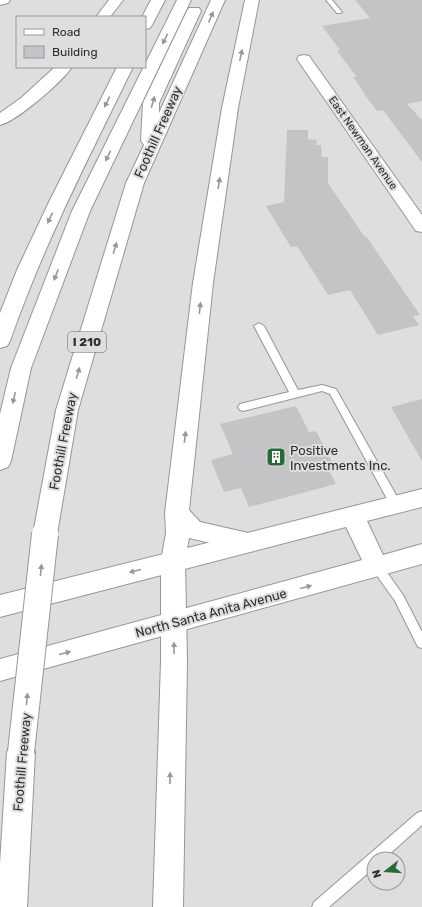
<svg xmlns="http://www.w3.org/2000/svg" width="422" height="907" font-family="Rubik,sans-serif">
<style>
.building{fill:#c4c4c7}
.lines{fill:none;stroke-linecap:round;stroke-linejoin:round}
.service-casing{stroke:#969598;stroke-width:2}
.minor-casing{stroke:#969598;stroke-width:2}
.tertiary-casing{stroke:#969598;stroke-width:2}
.primary-casing{stroke:#969598;stroke-width:2}
.motorway-casing{stroke:#969598;stroke-width:2}
.service{fill:#fff;fill-rule:evenodd}
.minor{fill:#fff;fill-rule:evenodd}
.tertiary{fill:#fff;fill-rule:evenodd}
.primary{fill:#fff;fill-rule:evenodd}
.motorway{fill:#fff;fill-rule:evenodd}
.motorway-bridge-casing{stroke:#969598;stroke-width:28;stroke-linecap:butt}
.motorway-bridge{stroke:#fff;stroke-width:26}
.oneway{fill:#979698}
.labels{text-anchor:middle;dominant-baseline:central;stroke-width:4;stroke-linejoin:round;paint-order:stroke}
.far-street-label{font-size:11px;fill:#2f2e30;stroke:#dedde0}
.shield{fill:#dedde0;stroke:#646265;stroke-width:1}
.shield-label{font-size:12px;font-weight:bold;fill:#2f2e30}
.street-label{font-size:13px;fill:#2f2e30;stroke:#dedde0}
.poi-label{font-size:13px;fill:#2f2e30;stroke:#dedde0;text-anchor:start}
</style>
<rect width="100%" height="100%" fill="#dedde0"/>
<!-- building -->
<g class="building">
<path d="M355,0h67v101l-15,3 15,16v42l-39,-52 -6,1 -13,-17h1l-12,-17h4l-20,-26 3,-1 -18,-24 48,-8z"/>
<path d="M287,130h21v9l9,1 -1,5h5l1,12h6v26l36,53h2l54,79 -7,1 6,9 -41,10 -28,-45 -22,5 -31,-49 -6,1 -25,-41 18,-4z"/>
<path d="M422,399v62l-31,-54z"/>
<path d="M296,406l13,26 7,-1 17,33 -6,2 9,18 -87,23 -8,-19 -17,4 -13,-32 22,-6 -13,-30z"/>
</g>
<g class="lines">
<!-- service casing -->
<g class="service-casing">
<g id="service">
<path d="M326,0h6l10,12 -1,1h-4z"/>
<path d="M259,323l5,3 34,64 24,-5 14,4 64,113 1,3 -1,3h-8l-62,-114 -8,-3 -79,20 -3,-1 -2,-3 2,-3 49,-12 -35,-66z"/>
<path d="M377,562l4,2 22,31 19,37v16l-4,-1 -23,-46 -22,-31 -1,-3 1,-3z"/>
<path d="M422,811v14l-38,34h-10v9l-45,39h-17l2,-5 103,-89z"/>
</g>
</g>
<!-- minor casing -->
<g class="minor-casing">
<path id="minor" d="M304,55l5,1 113,159v17l-6,-1 -119,-172 2,-3z"/>
</g>
<!-- tertiary casing -->
<g class="tertiary-casing">
<path id="tertiary" d="M0,0h10l-2,3 -8,2z"/>
</g>
<!-- primary casing -->
<g class="primary-casing">
<path id="primary" d="M422,489v18l-55,14 16,34 39,-11v20l-422,117v-22l362,-99 -16,-33 -346,90v-22z"/>
</g>
<!-- motorway casing -->
<g class="motorway-casing">
<g id="motorway">
<path d="M109,0h14l-13,17h-14z"/>
<path d="M151,0h14l-13,25 -2,3 -5,1v-12h-3z"/>
<path d="M177,0h14l-101,211 -59,157 -20,93 -3,6 -8,3v-56l11,-46 61,-157z"/>
<path d="M211,0h14l-81,183 -66,227 -21,124 -4,7 -8,3 -8,-3 -4,-7 23,-124 70,-227 18,-38 -3,-4 2,-38 44,-92 2,-3h10l2,3 -42,92v10z"/>
<path d="M245,0h14l-21,108 -25,175 -24,227 11,12 57,13 4,7 -4,7 -8,3 -60,-14 -4,23 2,100 -4,246h-30l8,-246v-100l5,-28 -1,-20 28,-230 29,-175z"/>
<path d="M55,67h17c-10,15 -55,54 -72,58v-12l21,-15z"/>
<path d="M117,67h16c-44,90 -90,179 -123,274l-3,5 -7,2v-35l17,-43 32,-68z"/>
<path d="M21,739l10,4 4,9 -8,155h-27v-43l7,-112 4,-9z"/>
</g>
</g>
<!-- service -->
<use href="#service" class="service"/>
<!-- minor -->
<use href="#minor" class="minor"/>
<!-- tertiary -->
<use href="#tertiary" class="tertiary"/>
<!-- primary -->
<use href="#primary" class="primary"/>
<!-- motorway -->
<use href="#motorway" class="motorway"/>
<!-- motorway-bridge casing -->
<g class="motorway-bridge-casing">
<path id="motorway-bridge" d="M21,752l24,-218"/>
</g>
<!-- motorway-bridge -->
<use href="#motorway-bridge" class="motorway-bridge"/>
</g>
<!-- one-way arrows -->
<defs><path id="oneway-solid" d="M-6-.8H1V-3.2L6.5 0L1 3.2V.8H-6Z"/></defs>
<g class="oneway">
<use href="#oneway-solid" transform="translate(211 17) rotate(-66)"/>
<use href="#oneway-solid" transform="translate(165 39) rotate(116)"/>
<use href="#oneway-solid" transform="translate(241 55) rotate(-78)"/>
<use href="#oneway-solid" transform="translate(107 102) rotate(116)"/>
<use href="#oneway-solid" transform="translate(153 102) rotate(-73)"/>
<use href="#oneway-solid" transform="translate(108 156) rotate(116)"/>
<use href="#oneway-solid" transform="translate(219 183) rotate(-81)"/>
<use href="#oneway-solid" transform="translate(50 218) rotate(115)"/>
<use href="#oneway-solid" transform="translate(115 248) rotate(-73)"/>
<use href="#oneway-solid" transform="translate(56 275) rotate(111)"/>
<use href="#oneway-solid" transform="translate(200 308) rotate(-83)"/>
<use href="#oneway-solid" transform="translate(78 373) rotate(-74)"/>
<use href="#oneway-solid" transform="translate(14 398) rotate(103)"/>
<use href="#oneway-solid" transform="translate(185 437) rotate(-83)"/>
<use href="#oneway-solid" transform="translate(41 570) rotate(-84)"/>
<use href="#oneway-solid" transform="translate(135 571) rotate(166)"/>
<use href="#oneway-solid" transform="translate(306 587) rotate(-15)"/>
<use href="#oneway-solid" transform="translate(174 648) rotate(-90)"/>
<use href="#oneway-solid" transform="translate(65 653) rotate(-15)"/>
<use href="#oneway-solid" transform="translate(27 699) rotate(-84)"/>
<use href="#oneway-solid" transform="translate(170 778) rotate(-89)"/>
</g>
<!-- icons -->
<defs>
<g id="building-square" transform="scale(1)"><rect x="-9" y="-9" width="18" height="18" rx="4" fill="#246b38" stroke="#dedde0"/><path d="M-4-6H4V6H1V3H-1V6H-4ZM-2.5-4.3h1.7v1.8h-1.7ZM.8-4.3h1.7v1.8H.8ZM-2.5-1h1.7V.8h-1.7ZM.8-1h1.7V.8H.8Z" fill="#fff"/></g>
</defs>
<g fill-rule="evenodd">
<use href="#building-square" x="276" y="457"/>
</g>
<g class="labels">
<!-- far-street labels -->
<g class="far-street-label">
<text transform="translate(363 143) rotate(55)">East Newman Avenue</text>
</g>
<!-- shield labels -->
<rect class="shield" x="68" y="332" width="38" height="20" rx="3"/>
<g class="shield-label">
<text x="87" y="342">I 210</text>
</g>
<!-- street labels -->
<g class="street-label">
<text transform="translate(158 132) rotate(-66)">Foothill Freeway</text>
<text transform="translate(63 441) rotate(-79)">Foothill Freeway</text>
<text transform="translate(211 613) rotate(-15)">North Santa Anita Avenue</text>
<text transform="translate(22 762) rotate(-85)">Foothill Freeway</text>
</g>
<!-- poi labels -->
<g class="poi-label">
<text x="290" y="450">Positive<tspan x="290" dy="15">Investments Inc.</tspan></text>
</g>
</g>
<!-- legend -->
<rect x="16" y="16" width="130" height="52" fill="#dedde0" stroke="#98979a"/>
<rect x="24" y="29" width="20" height="6" fill="#ffffff" stroke="#98979a"/>
<text x="52" y="36" font-size="12" fill="#2f2e30">Road</text>
<rect x="24" y="46" width="20" height="12" fill="#c4c4c7" stroke="#98979a"/>
<text x="52" y="56" font-size="12" fill="#2f2e30">Building</text>
<!-- north arrow -->
<g transform="translate(386 871) rotate(253)"><circle r="19" fill="#dedde0" stroke="#98979a"/>
<path d="M0-3L7 15L0 10L-7 15Z" fill="#246b38"/>
<text y="-6" font-size="11" font-weight="bold" text-anchor="middle" fill="#2f2e30">N</text>
</g>
</svg>
